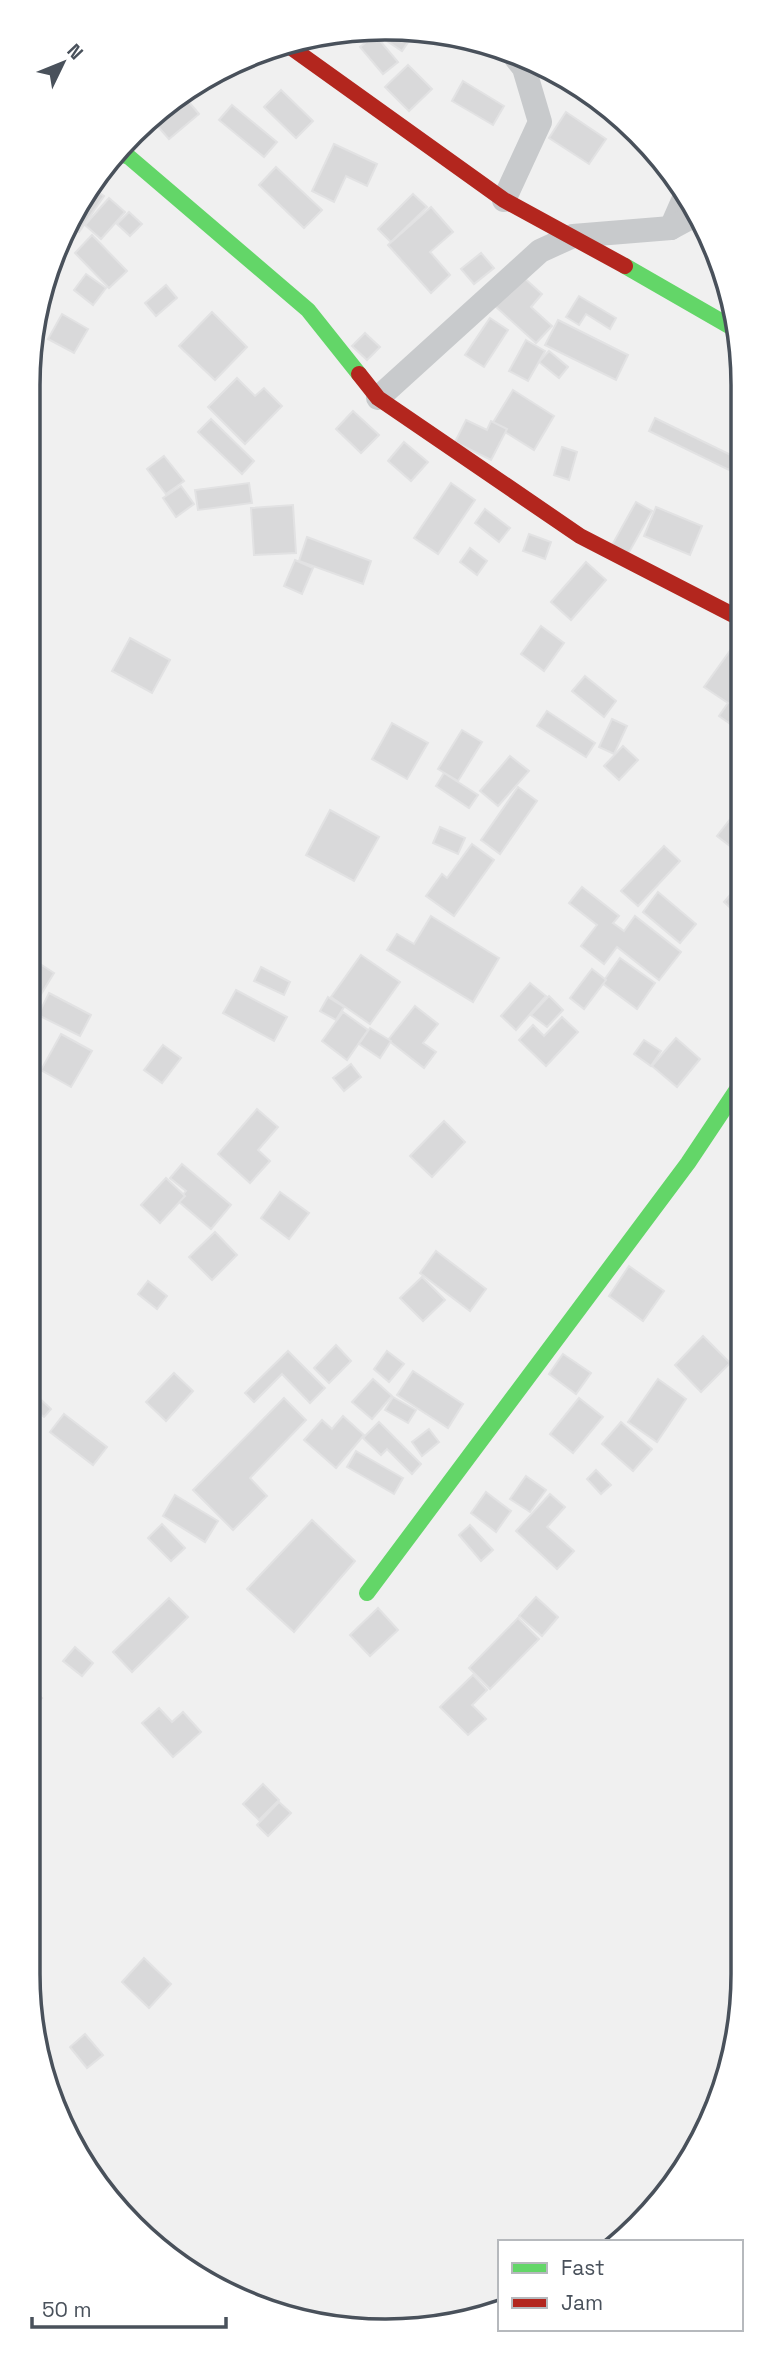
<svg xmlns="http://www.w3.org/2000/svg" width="771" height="2359" font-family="'Space Grotesk',sans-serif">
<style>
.building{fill:#d9d9da;stroke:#e2e2e3;stroke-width:2}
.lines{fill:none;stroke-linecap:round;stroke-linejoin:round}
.street{stroke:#c8cacc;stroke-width:24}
.fast{stroke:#63d668;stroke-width:16}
.jam{stroke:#b3261e;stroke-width:16}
.rim{fill:none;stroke:#49515b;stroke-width:3.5}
</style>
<rect width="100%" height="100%" fill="#f0f0f0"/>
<!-- building -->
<g class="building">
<path d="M375,35l23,27 -15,12 -23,-27z"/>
<path d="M378,35h35l-11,16z"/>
<path d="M408,65l24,24 -23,22 -24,-24z"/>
<path d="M463,81l41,25 -11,19 -41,-24z"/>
<path d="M281,90l32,31 -17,17 -32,-31z"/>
<path d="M182,94l17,20 -30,25 -15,-17z"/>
<path d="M232,105l45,37 -13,15 -45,-37z"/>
<path d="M566,112l40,27 -17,25 -40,-26z"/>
<path d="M334,144l43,20 -10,22 -21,-10 -12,26 -22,-11z"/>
<path d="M276,167l46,43 -18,18 -45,-43z"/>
<path d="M89,186l15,10 -25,36 -7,-5z"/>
<path d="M413,194l14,13 -36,35 -13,-13z"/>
<path d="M109,198l16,14 -24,27 -16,-14z"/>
<path d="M431,207l22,25 -23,20 20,23 -19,18 -43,-48z"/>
<path d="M129,212l13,12 -12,12 -13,-12z"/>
<path d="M92,235l35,36 -18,17 -34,-35z"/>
<path d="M481,253l13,15 -20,16 -13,-15z"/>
<path d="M86,274l20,14 -13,17 -19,-15z"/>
<path d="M522,276l20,18 -11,13 21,19 -16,17 -41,-37z"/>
<path d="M166,285l11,13 -21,18 -11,-13z"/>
<path d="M579,296l37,22 -6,11 -24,-15 -7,11 -13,-8z"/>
<path d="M212,312l35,35 -32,33 -36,-34z"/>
<path d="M62,314l26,15 -14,24 -26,-14z"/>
<path d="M490,318l18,12 -24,37 -19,-12z"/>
<path d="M558,320l70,35 -12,25 -71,-35z"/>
<path d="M365,333l15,14 -13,13 -15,-14z"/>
<path d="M526,340l19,11 -17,30 -19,-10z"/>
<path d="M549,351l19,16 -9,11 -20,-16z"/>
<path d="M237,378l18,18 9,-8 18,18 -37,38 -37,-37z"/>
<path d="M513,390l41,26 -20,34 -42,-26z"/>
<path d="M353,411l26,24 -18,18 -25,-24z"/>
<path d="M655,418l80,39 -6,13 -80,-39z"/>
<path d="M211,419l43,42 -12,13 -44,-42z"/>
<path d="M466,420l21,10 4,-9 16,8 -16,31 -36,-18z"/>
<path d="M404,442l24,20 -17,19 -23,-20z"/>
<path d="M562,447l15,5 -8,28 -15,-5z"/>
<path d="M164,456l20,25 -18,13 -19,-25z"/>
<path d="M249,483l3,20 -54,7 -3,-20z"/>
<path d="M451,483l24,17 -37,54 -24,-16z"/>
<path d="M181,486l13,18 -18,13 -13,-19z"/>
<path d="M636,502l16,9 -24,43 -16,-9z"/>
<path d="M293,505l3,48 -42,2 -3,-47z"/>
<path d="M656,507l46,19 -12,29 -46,-19z"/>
<path d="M485,509l25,19 -11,14 -24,-19z"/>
<path d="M529,534l22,8 -6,17 -22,-8z"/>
<path d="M307,537l64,24 -8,23 -64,-23z"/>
<path d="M470,548l17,13 -10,14 -17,-13z"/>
<path d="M295,560l18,8 -11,26 -18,-8z"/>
<path d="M586,562l20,18 -35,40 -20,-18z"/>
<path d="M541,626l23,17 -20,28 -23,-17z"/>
<path d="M130,638l40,22 -18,33 -40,-22z"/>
<path d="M737,641l2,2v87l-20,-14 9,-13 -24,-16z"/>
<path d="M585,676l31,25 -12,16 -32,-26z"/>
<path d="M547,711l48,32 -9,14 -49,-31z"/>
<path d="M612,719l15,7 -13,28 -15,-7z"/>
<path d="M392,723l36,20 -21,36 -35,-20z"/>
<path d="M462,730l20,12 -24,39 -20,-12z"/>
<path d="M623,746l15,14 -19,20 -15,-14z"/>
<path d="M510,756l19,15 -31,35 -18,-15z"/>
<path d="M444,773l34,22 -9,13 -33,-22z"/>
<path d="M518,787l19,14 -37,53 -19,-14z"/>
<path d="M739,808v45l-22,-17z"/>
<path d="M330,810l49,27 -25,44 -48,-26z"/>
<path d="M440,827l25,11 -7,16 -25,-11z"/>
<path d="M472,844l22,16 -40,56 -28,-20 16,-22 5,4z"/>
<path d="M664,846l16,15 -42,45 -17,-15z"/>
<path d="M582,887l37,29 -6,7 11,8 11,-15 46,36 -22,28 -42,-33 -13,17 -23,-18 16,-21 -28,-22z"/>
<path d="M658,892l38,32 -16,19 -37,-31z"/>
<path d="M731,894l8,7v15l-15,-14z"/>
<path d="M431,916l68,42 -26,44 -86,-52 10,-16 17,10z"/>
<path d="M361,955l39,27 -30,42 -39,-27z"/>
<path d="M738,957v15l-7,-6z"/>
<path d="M620,958l35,25 -18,26 -35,-26z"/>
<path d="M34,960l20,13 -22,36v-46z"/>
<path d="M261,967l29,15 -6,13 -30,-14z"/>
<path d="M592,969l14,11 -22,29 -14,-11z"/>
<path d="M530,983l16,13 -30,34 -15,-14z"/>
<path d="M236,990l51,27 -13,24 -51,-28z"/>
<path d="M49,993l42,22 -11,21 -42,-21z"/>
<path d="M549,996l14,14 -16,17 -16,-12z"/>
<path d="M328,997l16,10 -8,13 -16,-9z"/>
<path d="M415,1006l23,18 -15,19 13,9 -12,16 -36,-28z"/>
<path d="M343,1012l25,18 -21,30 -25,-19z"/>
<path d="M562,1017l16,15 -32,34 -27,-26 14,-15 11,11z"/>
<path d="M370,1028l21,13 -11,17 -21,-14z"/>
<path d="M61,1034l31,17 -21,36 -30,-17z"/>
<path d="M676,1038l24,21 -23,28 -25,-21z"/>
<path d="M644,1040l17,11 -10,15 -17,-12z"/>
<path d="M163,1045l18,13 -19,25 -18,-13z"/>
<path d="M351,1064l10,13 -17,14 -11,-13z"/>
<path d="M257,1109l21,18 -20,23 12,11 -20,22 -32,-29z"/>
<path d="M444,1121l21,21 -33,35 -22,-21z"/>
<path d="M182,1164l49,41 -20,24 -33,-28 8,-10 -16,-13z"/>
<path d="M166,1178l19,18 -25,27 -19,-18z"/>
<path d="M280,1192l29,21 -20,26 -28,-21z"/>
<path d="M215,1232l22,23 -25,25 -23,-23z"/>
<path d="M436,1251l50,38 -16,22 -50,-38z"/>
<path d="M629,1266l35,25 -21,30 -34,-25z"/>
<path d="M422,1277l23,23 -22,21 -23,-23z"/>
<path d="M148,1281l19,15 -10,13 -19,-15z"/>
<path d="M703,1336l27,27 -29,29 -26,-27z"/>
<path d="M336,1345l15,16 -22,22 -15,-15z"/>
<path d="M288,1351l37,37 -15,15 -28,-29 -28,28 -9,-9z"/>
<path d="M387,1351l17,13 -15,18 -15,-13z"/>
<path d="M563,1354l28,19 -15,21 -27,-20z"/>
<path d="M413,1371l50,33 -15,24 -51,-33z"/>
<path d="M174,1373l19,18 -27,30 -20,-19z"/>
<path d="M373,1379l19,17 -20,23 -20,-17z"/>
<path d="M658,1379l28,20 -29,43 -29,-20z"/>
<path d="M37,1396l14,13 -7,8 -14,-11z"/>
<path d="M393,1397l23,13 -8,13 -23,-13z"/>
<path d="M284,1398l22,22 -56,58 17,18 -34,34 -40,-40z"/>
<path d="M579,1398l24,19 -30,36 -23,-19z"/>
<path d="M64,1414l43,33 -14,18 -43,-33z"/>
<path d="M343,1416l21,19 -28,33 -32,-28 18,-20 10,9z"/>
<path d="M379,1422l42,42 -9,10 -25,-25 -6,6 -18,-17z"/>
<path d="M621,1422l31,27 -19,22 -31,-27z"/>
<path d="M429,1429l10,13 -17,14 -10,-14z"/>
<path d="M356,1451l47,27 -9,16 -47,-27z"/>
<path d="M596,1470l15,15 -10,9 -14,-15z"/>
<path d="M526,1476l20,14 -16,22 -20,-13z"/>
<path d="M486,1492l25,19 -15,21 -25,-19z"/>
<path d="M550,1494l15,13 -18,20 27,24 -17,18 -41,-38z"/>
<path d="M175,1495l43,26 -13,21 -42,-26z"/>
<path d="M312,1520l43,41 -61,71 -47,-43z"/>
<path d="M162,1524l23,24 -14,13 -23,-23z"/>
<path d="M470,1525l23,25 -12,11 -22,-26z"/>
<path d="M536,1597l22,20 -16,19 -23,-20z"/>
<path d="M169,1598l19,19 -56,55 -19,-20z"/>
<path d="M378,1608l20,22 -28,26 -20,-21z"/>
<path d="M518,1618l21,21 -49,50 -21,-21z"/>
<path d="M75,1647l18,16 -11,13 -19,-15z"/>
<path d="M473,1675l14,15 -15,15 14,14 -18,16 -28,-28z"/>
<path d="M29,1687l13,11 -13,14z"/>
<path d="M159,1708l13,14 11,-10 18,20 -28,25 -31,-34z"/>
<path d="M263,1784l16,16 -20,20 -16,-16z"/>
<path d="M279,1802l12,11 -23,23 -11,-11z"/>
<path d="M144,1958l27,26 -22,24 -27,-26z"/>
<path d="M85,2034l18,21 -16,13 -17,-21z"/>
</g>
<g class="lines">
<!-- street -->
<g class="street">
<path d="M504,200l36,-78 -16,-54 -8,-10"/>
<path d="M671,228l14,-32"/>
<path d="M378,398l162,-147 33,-15 98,-8 26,-14"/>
</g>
<!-- fast -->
<g class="fast">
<path d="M121,154l8,3 179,153 51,64"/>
<path d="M625,266l113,65"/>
<path d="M367,1593l321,-430 50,-75"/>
</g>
<!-- jam -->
<g class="jam">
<path d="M289,46l215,154 121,66"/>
<path d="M359,374l19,24 202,138 159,82"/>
</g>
</g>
<!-- crop -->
<path d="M0 0H771V2359H0ZM385 40H386A345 345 0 0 1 731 385V1974A345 345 0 0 1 386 2319H385A345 345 0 0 1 40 1974V385A345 345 0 0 1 385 40Z" fill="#fff" fill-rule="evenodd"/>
<path class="rim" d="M385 40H386A345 345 0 0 1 731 385V1974A345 345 0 0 1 386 2319H385A345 345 0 0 1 40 1974V385A345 345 0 0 1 385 40Z"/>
<!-- legend -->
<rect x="498" y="2240" width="245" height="91" fill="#ffffff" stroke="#b6b9bd" stroke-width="2"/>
<rect x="512" y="2263" width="35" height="10" fill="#63d668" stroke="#b6b9bd" stroke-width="2"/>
<text x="561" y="2275" font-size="21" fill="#49515b">Fast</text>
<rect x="512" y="2298" width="35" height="10" fill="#b3261e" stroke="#b6b9bd" stroke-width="2"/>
<text x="561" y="2310" font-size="21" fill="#49515b">Jam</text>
<!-- north arrow -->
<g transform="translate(63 63) rotate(47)" stroke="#ffffff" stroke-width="5" paint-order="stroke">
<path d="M0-5L12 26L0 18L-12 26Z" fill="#49515b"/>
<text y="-10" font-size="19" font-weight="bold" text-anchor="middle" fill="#49515b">N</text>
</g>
<!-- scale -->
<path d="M32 2317v10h194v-10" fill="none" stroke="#49515b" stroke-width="3.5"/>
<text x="42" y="2317" font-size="21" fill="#49515b" stroke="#ffffff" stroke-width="5" paint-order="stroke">50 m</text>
</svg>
